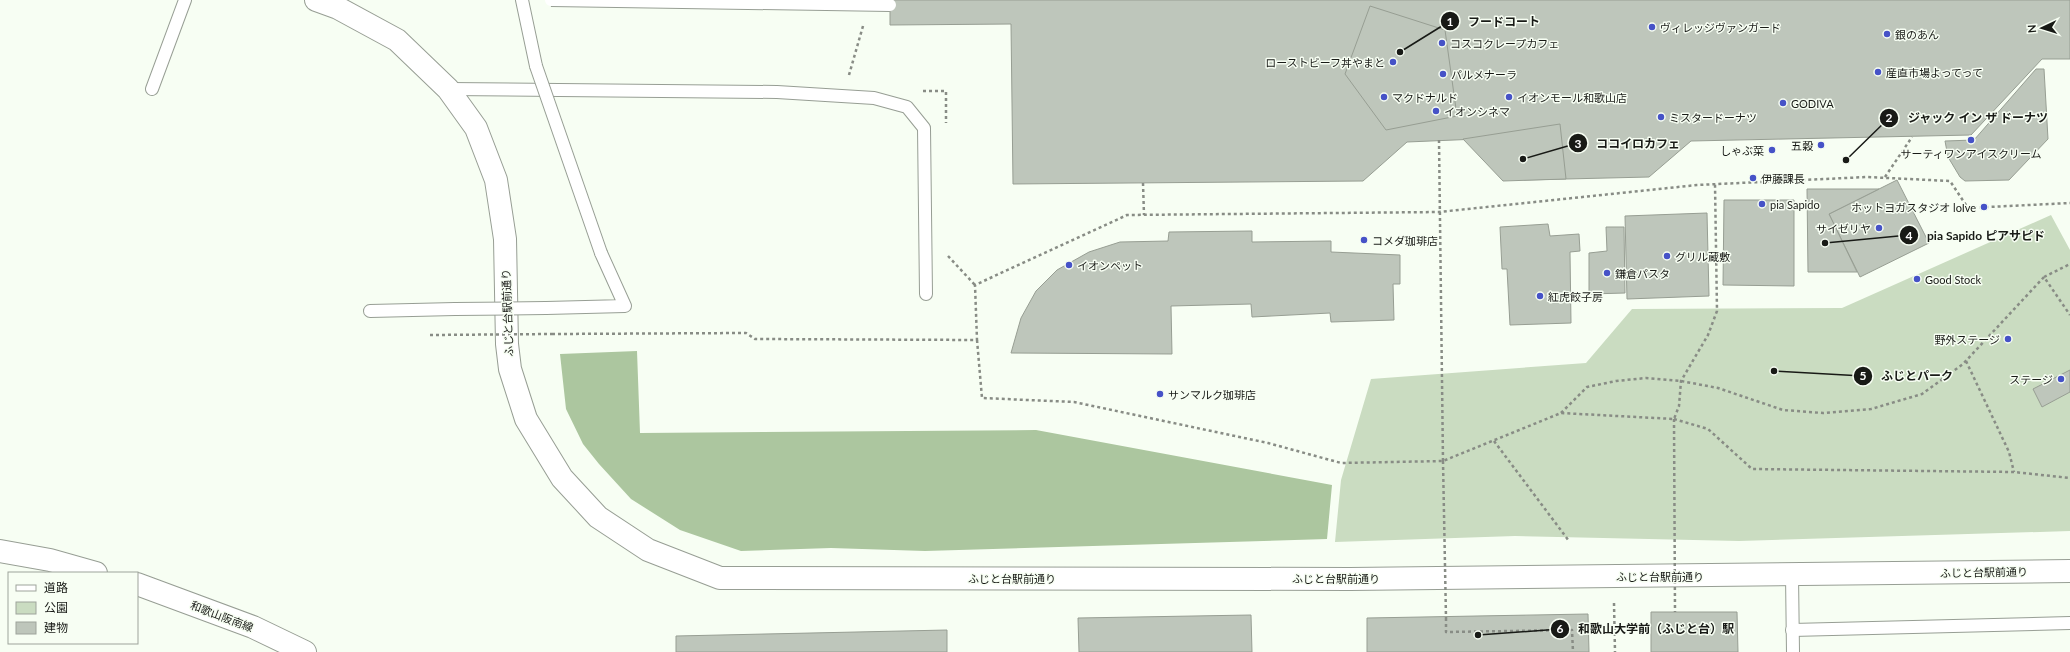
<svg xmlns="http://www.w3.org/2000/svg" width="2070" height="652" font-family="Lato,'Noto Sans JP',sans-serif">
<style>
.green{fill:#cadcc1}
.forest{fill:#acc69f}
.building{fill:#bec6bb;stroke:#979e93}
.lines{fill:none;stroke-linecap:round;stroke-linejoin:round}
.lane-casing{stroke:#979e94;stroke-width:14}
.secondary-casing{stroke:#979e94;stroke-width:24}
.path{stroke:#888c85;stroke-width:2.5;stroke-dasharray:3 3;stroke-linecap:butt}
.lane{stroke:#fff;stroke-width:12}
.secondary{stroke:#fff;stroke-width:22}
.lane-bridge-casing{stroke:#979e94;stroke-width:14;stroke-linecap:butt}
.path-bridge{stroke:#888c85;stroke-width:2.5;stroke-dasharray:3 3;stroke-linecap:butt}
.lane-bridge{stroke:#fff;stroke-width:12}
.poi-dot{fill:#4652c7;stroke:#f7fef3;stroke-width:1.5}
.labels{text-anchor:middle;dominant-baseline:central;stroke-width:3;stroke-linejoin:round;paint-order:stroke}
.poi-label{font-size:11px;fill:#181a16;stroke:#f7fef3;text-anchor:start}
.street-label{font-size:11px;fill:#181a16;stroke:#f7fef3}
.leader{fill:none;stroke:#181a16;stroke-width:1.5}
.callout-dot{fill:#181a16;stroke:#f7fef3;stroke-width:1.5}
.mark-label{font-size:12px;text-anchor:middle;font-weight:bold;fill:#fff}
.callout-label{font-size:12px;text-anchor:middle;font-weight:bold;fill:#181a16;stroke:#f7fef3;stroke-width:3;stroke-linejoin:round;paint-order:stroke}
</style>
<rect width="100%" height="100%" fill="#f7fef3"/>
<!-- green -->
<path class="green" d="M2051,215l19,35v281l-331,10 -224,-5 -180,6 6,-62 30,-101 215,-16 46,-54 210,-1z"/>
<!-- forest -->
<path class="forest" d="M637,351l3,82 396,-3 296,55 -5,54 -402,12 -94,-3 -90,3 -61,-21 -49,-31 -32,-35 -16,-20 -17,-35 -6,-55z"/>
<!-- building -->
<g class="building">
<path d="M890,0h1180v59h-28l-71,76 -280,6 -42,36 -125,3 -46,-41 -71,3 -44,39 -350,3 -2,-160 -121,1z"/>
<path d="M1370,6l75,24 12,86 -71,14 -41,-56z"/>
<path d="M2036,69h8l4,70 -39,41 -44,1 -5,-4 -12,-20 -3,-16 29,-1z"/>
<path d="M1560,124l6,55 -63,2 -40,-42z"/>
<path d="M1897,180l32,63 -69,34 -31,-63z"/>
<path d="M1807,189h72l-50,25 28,58h-49z"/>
<path d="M1724,200h70v86l-71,-1z"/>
<path d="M1707,213l2,83 -82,3 -2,-83z"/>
<path d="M1548,224l2,12 29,-2 1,17 -10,1 1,71 -61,2 -3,-56h-5l-2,-42z"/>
<path d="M1606,227h18l1,66 -36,1v-41l18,-2z"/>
<path d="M1252,231v11l79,-1v11l69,3v29h-7l1,36 -63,2 -1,-9 -78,4 -1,-13 -80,2 1,48 -161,-1 10,-35 15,-27 21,-21 32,-18 31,-10 48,-1 1,-9z"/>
<path d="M2070,370v22l-28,15 -9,-18z"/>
<path d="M1651,612h86l1,40h-87z"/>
<path d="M1588,614l1,38h-222v-34z"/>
<path d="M1251,615l1,37h-173l-1,-34z"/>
<path d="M947,630v22h-271v-16z"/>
</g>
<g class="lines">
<!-- lane casing -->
<g class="lane-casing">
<g id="lane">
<path d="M522,0l14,66"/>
<path d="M152,89l33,-89"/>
<path d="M448,89l329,3 97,6 33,9 17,21 2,166"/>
<path d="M546,308l79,-2 -24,-53"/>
<path d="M370,311l85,-2"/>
<path d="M1792,575l1,77"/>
<path d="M1792,630l278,-7"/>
</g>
</g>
<!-- secondary casing -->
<g class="secondary-casing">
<g id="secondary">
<path d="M316,0l22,8 59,32 51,49 28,39 20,52 9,59 2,105 3,25 16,50 36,59 36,39 50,33 72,28 630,1 720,-8"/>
<path d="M0,551l50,9 46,13"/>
<path d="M137,584l116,43 52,25"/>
</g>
</g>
<!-- path -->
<g class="path">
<path d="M849,75l14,-49"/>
<path d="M923,91h23v32"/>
<path d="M1439,140l4,321"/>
<path d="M1885,177l27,-40"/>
<path d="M1143,183l1,32"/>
<path d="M948,256l27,29"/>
<path d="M2044,277l26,-13"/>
<path d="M552,334l194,-1 9,6 222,1 -2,-55 152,-70 312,-3 258,-27 170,-8 83,4 18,27 102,-5"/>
<path d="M977,340l5,58 92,4 194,41 73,20 102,-2 118,-48 113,6 5,-13 2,-25 27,-46 9,-24 -2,-127"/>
<path d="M1966,361l43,91 5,20"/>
<path d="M1561,413l26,-26 29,-6 30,-3 35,3 37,7 65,22 40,3 48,-4 51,-15 41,-30 81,-87 26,38"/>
<path d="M1674,419l34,10 44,40 262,3 56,6"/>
<path d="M1494,441l75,100"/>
<path d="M1614,603l1,49"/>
<path d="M1446,618v14l126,-2 1,22"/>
</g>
<!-- lane -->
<use href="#lane" class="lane"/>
<!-- secondary -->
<use href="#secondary" class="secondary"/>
<!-- lane-bridge casing -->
<g class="lane-bridge-casing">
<g id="lane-bridge">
<path d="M551,0l339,5"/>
<path d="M536,66l65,187"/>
<path d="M455,309l91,-1"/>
</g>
</g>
<!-- path-bridge -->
<g class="path-bridge">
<path d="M430,335l122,-1"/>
<path d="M1674,419l1,193"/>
<path d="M1443,461l3,157"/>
</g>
<!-- lane-bridge -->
<use href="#lane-bridge" class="lane-bridge"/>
</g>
<!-- markers -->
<g class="poi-dot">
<circle cx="1652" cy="27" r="4"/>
<circle cx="1887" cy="34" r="4"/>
<circle cx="1442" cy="43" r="4"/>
<circle cx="1393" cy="62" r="4"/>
<circle cx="1878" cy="72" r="4"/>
<circle cx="1443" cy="74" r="4"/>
<circle cx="1384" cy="97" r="4"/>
<circle cx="1509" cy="97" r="4"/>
<circle cx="1783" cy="103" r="4"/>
<circle cx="1436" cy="111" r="4"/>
<circle cx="1661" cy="117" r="4"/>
<circle cx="1971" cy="140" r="4"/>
<circle cx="1821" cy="145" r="4"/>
<circle cx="1772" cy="150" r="4"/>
<circle cx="1753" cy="178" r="4"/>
<circle cx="1762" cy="204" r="4"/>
<circle cx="1984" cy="207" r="4"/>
<circle cx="1879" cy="228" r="4"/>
<circle cx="1364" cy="240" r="4"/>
<circle cx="1667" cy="256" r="4"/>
<circle cx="1069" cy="265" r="4"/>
<circle cx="1607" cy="273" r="4"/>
<circle cx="1917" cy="279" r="4"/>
<circle cx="1540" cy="296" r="4"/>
<circle cx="2008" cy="339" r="4"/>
<circle cx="2061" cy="379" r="4"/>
<circle cx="1160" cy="394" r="4"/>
</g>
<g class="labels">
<!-- poi labels -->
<g class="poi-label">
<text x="1660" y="27">ヴィレッジヴァンガード</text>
<text x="1895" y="34">銀のあん</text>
<text x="1450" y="43">コスコクレープカフェ</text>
<text x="1385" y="62" text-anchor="end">ローストビーフ丼やまと</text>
<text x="1886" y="72">産直市場よってって</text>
<text x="1451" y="74">パルメナーラ</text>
<text x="1392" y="97">マクドナルド</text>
<text x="1517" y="97">イオンモール和歌山店</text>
<text x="1791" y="103">GODIVA</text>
<text x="1444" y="111">イオンシネマ</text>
<text x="1669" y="117">ミスタードーナツ</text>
<text x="1813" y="145" text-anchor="end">五穀</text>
<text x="1764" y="150" text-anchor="end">しゃぶ菜</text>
<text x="1971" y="153" text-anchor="middle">サーティワンアイスクリーム</text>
<text x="1761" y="178">伊藤課長</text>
<text x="1770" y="204">pia Sapido</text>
<text x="1976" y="207" text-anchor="end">ホットヨガスタジオ loIve</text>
<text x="1871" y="228" text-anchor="end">サイゼリヤ</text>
<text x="1372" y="240">コメダ珈琲店</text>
<text x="1675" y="256">グリル蔵敷</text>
<text x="1077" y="265">イオンペット</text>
<text x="1615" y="273">鎌倉パスタ</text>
<text x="1925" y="279">Good Stock</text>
<text x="1548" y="296">紅虎餃子房</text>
<text x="2000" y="339" text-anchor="end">野外ステージ</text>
<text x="2053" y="379" text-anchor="end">ステージ</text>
<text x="1168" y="394">サンマルク珈琲店</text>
</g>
<!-- street labels -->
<g class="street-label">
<text transform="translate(507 313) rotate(-92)">ふじと台駅前通り</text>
<text transform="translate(1984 572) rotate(-1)">ふじと台駅前通り</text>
<text x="1660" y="576">ふじと台駅前通り</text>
<text x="1012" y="578">ふじと台駅前通り</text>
<text x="1336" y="578">ふじと台駅前通り</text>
<text transform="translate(222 616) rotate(21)">和歌山阪南線</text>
</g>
</g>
<!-- callouts -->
<path class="leader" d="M1400 52L1450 21M1846 160L1889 118M1523 159L1578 143M1825 243L1909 235M1774 371L1863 376M1478 635L1560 629"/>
<g class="callout-dot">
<circle cx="1400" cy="52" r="4"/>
<circle cx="1846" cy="160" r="4"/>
<circle cx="1523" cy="159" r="4"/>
<circle cx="1825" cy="243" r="4"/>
<circle cx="1774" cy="371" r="4"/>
<circle cx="1478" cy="635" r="4"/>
<circle cx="1450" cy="21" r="10"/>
<circle cx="1889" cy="118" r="10"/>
<circle cx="1578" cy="143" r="10"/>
<circle cx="1909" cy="235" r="10"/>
<circle cx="1863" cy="376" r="10"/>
<circle cx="1560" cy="629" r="10"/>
</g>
<g class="mark-label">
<text x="1450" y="26">1</text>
<text x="1889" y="122">2</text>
<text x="1578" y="148">3</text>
<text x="1909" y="240">4</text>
<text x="1863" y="380">5</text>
<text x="1560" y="633">6</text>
</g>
<g class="callout-label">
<text x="1504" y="26">フードコート</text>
<text x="1978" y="122">ジャック イン ザ ドーナツ</text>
<text x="1638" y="148">ココイロカフェ</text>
<text x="1986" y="240">pia Sapido ピアサピド</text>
<text x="1917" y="380">ふじとパーク</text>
<text x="1656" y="633">和歌山大学前（ふじと台）駅</text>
</g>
<!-- legend -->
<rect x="8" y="572" width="130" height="72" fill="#f7fef3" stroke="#9ea39b"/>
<rect x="16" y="585" width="20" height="6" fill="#ffffff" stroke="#9ea39b"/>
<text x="44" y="592" font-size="12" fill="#181a16">道路</text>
<rect x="16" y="602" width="20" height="12" fill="#cadcc1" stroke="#9ea39b"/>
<text x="44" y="612" font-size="12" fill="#181a16">公園</text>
<rect x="16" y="622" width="20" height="12" fill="#bec6bb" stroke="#9ea39b"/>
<text x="44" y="632" font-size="12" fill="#181a16">建物</text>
<!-- north arrow -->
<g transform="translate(2042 28) rotate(266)" stroke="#f7fef3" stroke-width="3" paint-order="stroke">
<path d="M0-3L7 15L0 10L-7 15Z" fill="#181a16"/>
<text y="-6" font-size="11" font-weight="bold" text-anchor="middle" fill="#181a16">N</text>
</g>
</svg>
